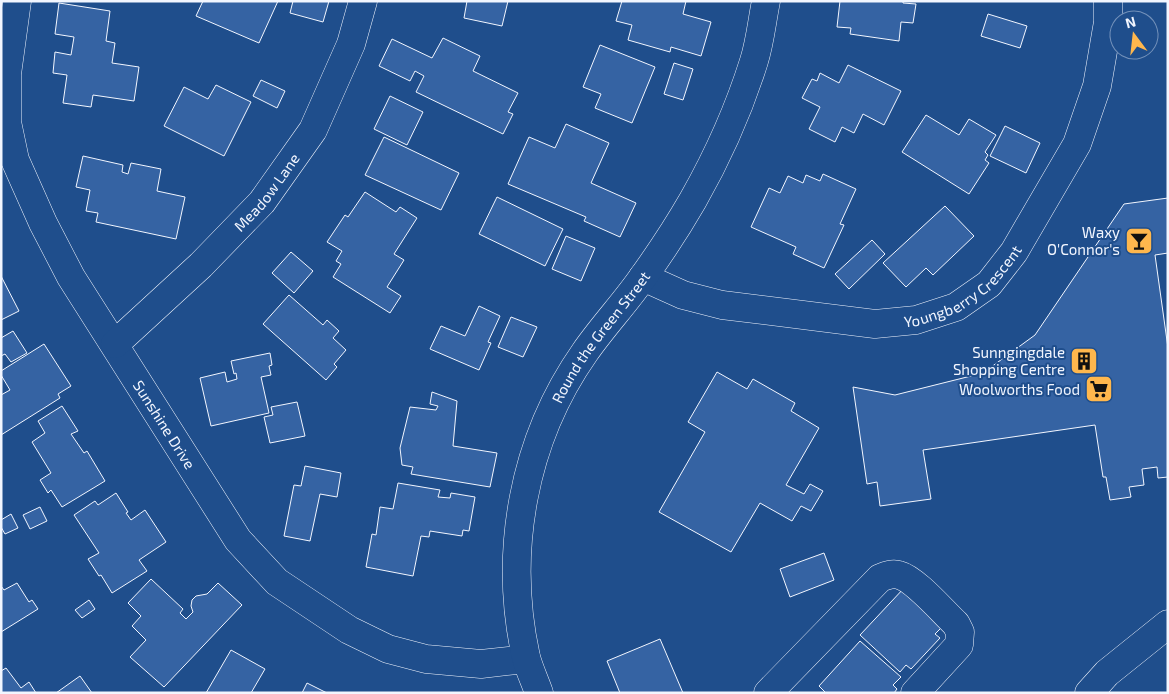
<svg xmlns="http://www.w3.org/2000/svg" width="1169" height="694" font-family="'Exo 2',sans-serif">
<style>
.building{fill:#3563a3;stroke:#f2f6ff}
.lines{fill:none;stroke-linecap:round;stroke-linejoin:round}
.minor-casing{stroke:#f2f6ff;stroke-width:29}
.minor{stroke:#1f4e8c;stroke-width:28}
.labels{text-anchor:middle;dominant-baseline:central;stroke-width:4;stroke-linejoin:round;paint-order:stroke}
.street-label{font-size:15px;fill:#f2f6ff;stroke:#1f4e8c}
.poi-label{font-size:15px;fill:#f2f6ff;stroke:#1f4e8c;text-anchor:end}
</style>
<rect width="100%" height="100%" fill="#1f4e8c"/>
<!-- building -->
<g class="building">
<path d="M203,1h75l-19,42 -63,-27z"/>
<path d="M293,1h36l-6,21 -33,-9z"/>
<path d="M467,1h41l-6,25 -38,-8z"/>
<path d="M622,1h64l-3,13 28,8 -10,34 -30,-9 -1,5 -42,-12 4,-15 -16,-4z"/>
<path d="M840,1h63v2l13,1 -3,19 -12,-1 -2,19 -49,-7 1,-6 -14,-1z"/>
<path d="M59,3l51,8 -4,30 9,2 -3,20 27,4 -5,34 -41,-6 -2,12 -28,-4 4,-28 -14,-2 2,-21 16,3 3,-18 -19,-3z"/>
<path d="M988,14l39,12 -7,22 -39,-12z"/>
<path d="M443,38l37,18 -7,15 45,22 -10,19 5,2 -10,20 -87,-42 8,-16 -9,-5 -5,10 -31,-15 13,-27 40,19z"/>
<path d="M600,45l55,22 -23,56 -37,-15 6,-14 -18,-7z"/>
<path d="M674,63l19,6 -10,31 -19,-6z"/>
<path d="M848,65l53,26 -17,34 -21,-11 -9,19 -12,-6 -7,15 -26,-13 11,-22 -18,-9 10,-19 5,2 3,-8 19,10z"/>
<path d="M261,80l24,11 -8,17 -24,-12z"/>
<path d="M216,85l35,17 -27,54 -60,-30 20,-39 24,12z"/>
<path d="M390,96l33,16 -16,33 -33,-16z"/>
<path d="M926,115l33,20 10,-16 27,16 -11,17 3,3 -3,5 4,3 -20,31 -67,-42z"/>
<path d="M566,124l43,19 -18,40 45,20 -16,34 -36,-16 2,-4 -78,-33 21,-47 26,11z"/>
<path d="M1005,126l35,17 -14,30 -36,-17z"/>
<path d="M384,137l75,36 -18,37 -76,-35z"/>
<path d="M83,156l40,9 -1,7 6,2 3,-11 30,6 -4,22 28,6 -9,42 -80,-17 2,-9 -12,-2 4,-21 -14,-3z"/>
<path d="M823,174l33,15 -16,35 4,1 -20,43 -31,-14 3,-7 -45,-20 18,-39 11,5 8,-17 15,7 3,-8 14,6z"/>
<path d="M365,192l31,20 4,-5 17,11 -23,36 10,6 -17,27 14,9 -11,17 -57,-36 8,-13 -5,-3 6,-10 -15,-9 18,-27 3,2z"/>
<path d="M497,197l66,32 -18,37 -66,-32z"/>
<path d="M1168,198v55l-13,2 13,93v129l-10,1 -1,-11 -15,2 2,16 -15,2 2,10 -21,3 -4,-23h-3l-8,-52 -172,25 8,49 -51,7 -3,-24 -10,2 -14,-97 42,8 88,-22 52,-38 89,-131z"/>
<path d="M945,206l29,30 -41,39 -7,-7 -20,19 -23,-24z"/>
<path d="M566,236l29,12 -14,33 -29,-12z"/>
<path d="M872,240l13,14 -36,35 -14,-15z"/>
<path d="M291,252l22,19 -19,22 -22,-20z"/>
<path d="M1,276l18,35 -18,9z"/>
<path d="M289,295l34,30 4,-5 12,11 -6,7 13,12 -12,14 3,3 -11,13 -63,-56z"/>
<path d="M479,306l21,10 -12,26 3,1 -12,27 -49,-21 11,-23 24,10z"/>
<path d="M511,317l26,10 -14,30 -25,-10z"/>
<path d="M13,331l14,22 -16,9 -6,-8 -4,2v-18z"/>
<path d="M44,344l27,42 -13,8 2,4 -59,37v-40l9,-5 -9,-15v-4z"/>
<path d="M270,353l2,12 -3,1 2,9 -10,2 8,36 -58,13 -11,-48 25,-6 2,10 10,-3 -1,-6 -2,1 -3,-13z"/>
<path d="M717,372l30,17 6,-10 42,24 -4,8 28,17 -33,57 18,9 6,-10 13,7 -12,20 -10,-5 -9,15 -32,-18 -29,49 -72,-40 46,-80 -17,-10z"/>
<path d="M432,392l25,9 -4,45 44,7 -7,34 -79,-13 2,-7 -11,-2 -2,-17 10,-41 26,3 2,-4 -8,-2z"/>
<path d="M297,402l8,34 -35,7 -6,-26 9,-2 -2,-8z"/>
<path d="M62,406l16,25 -7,3 13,19 3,-2 18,30 -43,26 -11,-17 -3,3 -8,-13 11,-7 -19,-31 13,-9 -7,-12z"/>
<path d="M305,466l36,7 -4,24 -17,-3 -10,47 -26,-5 10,-51 7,1z"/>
<path d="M398,483l42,7 -2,7 12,1 1,-5 24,4 -6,34 -6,-1 -1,6 -32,-5 -1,6 -8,-1 -8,40 -47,-9 6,-33 4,1 4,-28 13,2z"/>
<path d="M116,493l12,19 -2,1 5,7 14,-10 21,32 -27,18 8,11 -35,22 -11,-18 -2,1 -11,-17 11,-6 -25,-38 21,-14 3,4z"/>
<path d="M40,507l7,14 -17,8 -7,-14z"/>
<path d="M11,514l7,14 -13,6 -4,-7v-7z"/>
<path d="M824,553l10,27 -44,17 -10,-28z"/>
<path d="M151,579l32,30 -3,4 6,6 7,-7 -2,-6 1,-6 4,-4 11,-2 11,-11 24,22 -78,82 -34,-30 16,-17 -14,-14 9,-10 -13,-13z"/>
<path d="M17,583l12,19 3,-2 6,9 -37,23v-46l3,4z"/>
<path d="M905,587l40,37 -10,10 5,4 -29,31 -5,-4 -6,7 -40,-37z"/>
<path d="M89,600l6,9 -13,9 -7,-8z"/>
<path d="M660,639l23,54h-63l-13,-32z"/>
<path d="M860,641l41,36 -8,8 4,4 -3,4h-68l-7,-7z"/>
<path d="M231,650l34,19 -14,24h-45z"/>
<path d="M6,668l15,20 8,-6 7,11h-35v-22z"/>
<path d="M80,676l12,17h-36z"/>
<path d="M307,683l20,10h-25z"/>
</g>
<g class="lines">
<!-- minor casing -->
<g class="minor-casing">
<g id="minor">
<path id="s1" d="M17,1l-10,73v48l8,38 28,63 28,54 167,263 39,42 72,48 39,19 38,10 55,5 45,-5"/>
<path id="s2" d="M643,277l40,18 39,10 153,19 41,-4 40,-13 33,-23 25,-32 63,-108 20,-58 11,-64v-21"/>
<path id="s3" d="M115,344l86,-79 61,-63 51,-72 38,-86 12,-43"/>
<path id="s4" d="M539,693c-4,-12 -10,-24 -13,-36 -23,-105 -3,-217 59,-305 18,-26 40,-49 58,-75 18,-25 35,-51 50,-77 25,-44 46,-91 61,-139 6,-19 8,-40 12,-60"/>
<path d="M768,693l112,-115c7,-3 13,-5 19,-3 16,4 44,37 57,49l4,8 -1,13 -44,48"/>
<path d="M1089,693l18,-20 61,-49"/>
</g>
</g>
<!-- minor -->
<use href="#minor" class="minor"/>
</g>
<!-- icons -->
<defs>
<g id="bar-square" transform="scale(1.4375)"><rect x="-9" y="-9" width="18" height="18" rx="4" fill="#ffb74d" stroke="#1f4e8c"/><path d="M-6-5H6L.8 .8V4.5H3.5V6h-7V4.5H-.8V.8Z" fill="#111"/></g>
<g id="building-square" transform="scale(1.4375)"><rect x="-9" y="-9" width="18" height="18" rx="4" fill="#ffb74d" stroke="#1f4e8c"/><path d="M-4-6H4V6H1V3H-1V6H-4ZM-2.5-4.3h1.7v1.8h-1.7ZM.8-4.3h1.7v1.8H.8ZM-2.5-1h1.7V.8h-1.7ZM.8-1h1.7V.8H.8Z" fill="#111"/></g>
<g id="supermarket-square" transform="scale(1.4375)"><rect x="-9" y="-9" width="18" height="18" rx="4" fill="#ffb74d" stroke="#1f4e8c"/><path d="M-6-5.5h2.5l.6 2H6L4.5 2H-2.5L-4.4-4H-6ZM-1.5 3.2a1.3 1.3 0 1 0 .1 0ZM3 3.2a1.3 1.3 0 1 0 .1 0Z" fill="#111"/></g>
</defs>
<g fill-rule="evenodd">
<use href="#bar-square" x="1139" y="241"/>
<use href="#building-square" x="1084" y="361"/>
<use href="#supermarket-square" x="1099" y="389"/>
</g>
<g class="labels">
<!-- street labels -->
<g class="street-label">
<text stroke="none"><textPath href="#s3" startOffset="215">Meadow Lane</textPath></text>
<text stroke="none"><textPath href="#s2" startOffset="338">Youngberry Crescent</textPath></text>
<text stroke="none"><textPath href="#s4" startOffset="379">Round the Green Street</textPath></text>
<text stroke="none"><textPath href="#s1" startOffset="465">Sunshine Drive</textPath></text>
</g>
<!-- poi labels -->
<g class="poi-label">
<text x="1120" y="232">Waxy<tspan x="1120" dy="17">O'Connor's</tspan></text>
<text x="1065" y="352">Sunngingdale<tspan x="1065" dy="17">Shopping Centre</tspan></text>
<text x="1080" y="389">Woolworths Food</text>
</g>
</g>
<!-- border -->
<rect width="1169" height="694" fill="none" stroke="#f2f6ff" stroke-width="5"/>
<!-- north arrow -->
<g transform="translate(1134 35) rotate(345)"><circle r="24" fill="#1f4e8c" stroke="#7391ba"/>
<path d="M0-4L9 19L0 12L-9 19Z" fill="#ffb74d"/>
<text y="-8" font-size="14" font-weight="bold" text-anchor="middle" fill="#f2f6ff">N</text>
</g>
</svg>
